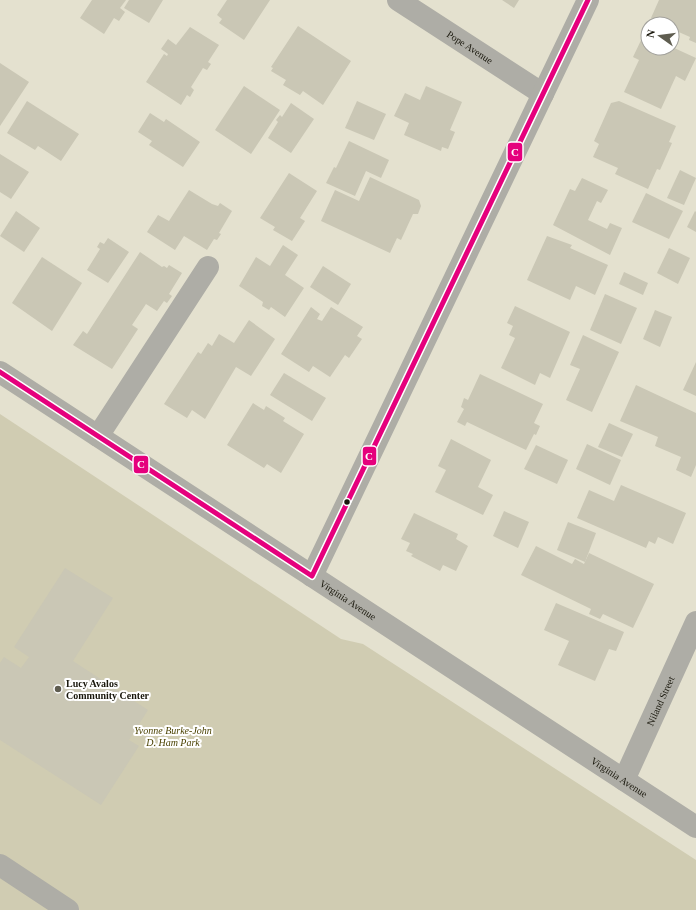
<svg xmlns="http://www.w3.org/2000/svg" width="696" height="910" font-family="'Times New Roman',serif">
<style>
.green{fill:#d0ccb2}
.building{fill:#cac7b5}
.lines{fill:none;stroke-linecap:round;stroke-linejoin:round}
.minor{stroke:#aeada6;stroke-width:22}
.bus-1-casing{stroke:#fff;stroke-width:8}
.bus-1{stroke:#e5007d;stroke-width:5}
.bus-dot{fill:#18160b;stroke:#fff;stroke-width:1.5}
.poi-dot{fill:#5f5d50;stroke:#fff;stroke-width:1.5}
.labels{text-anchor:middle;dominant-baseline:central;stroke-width:4;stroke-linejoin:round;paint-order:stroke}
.street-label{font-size:10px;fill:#18160b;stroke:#fff}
.poi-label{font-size:10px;font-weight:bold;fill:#18160b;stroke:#fff;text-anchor:start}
.park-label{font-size:10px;font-style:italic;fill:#4c4303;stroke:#fff}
.line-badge{stroke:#fff;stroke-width:1.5}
.badge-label{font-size:11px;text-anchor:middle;font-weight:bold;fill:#fff}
</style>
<rect width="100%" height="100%" fill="#e4e1cf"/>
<!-- green -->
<path class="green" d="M0,414l341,225 22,5 333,216v50h-696z"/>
<!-- building -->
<g class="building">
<path d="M92,0h34l-6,8 5,4 -6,9 -5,-3 -10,16 -24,-16z"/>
<path d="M129,0h34l-14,23 -25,-15z"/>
<path d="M227,0h43l-26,40 -25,-17 3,-4 -5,-4z"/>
<path d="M502,0h17l-5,8z"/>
<path d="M659,0h37v43l-7,-3 1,-3 -18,-8v-5h-10l-11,-6z"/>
<path d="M298,26l53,35 -28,44 -20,-14 -3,4 -17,-10 3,-5 -15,-9 2,-3 -2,-1z"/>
<path d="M190,27l29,18 -11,17 3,2 -4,6 -4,-2 -12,19 3,3 -4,7 -3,-2 -6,10 -35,-23 18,-28 3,2 1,-2 -7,-5 7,-10 8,6z"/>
<path d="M644,34l4,2v12l24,-1 24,11 -11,23 -9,-5 -15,33 -37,-17 15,-32 -6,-3z"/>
<path d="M0,63l29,19 -29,44z"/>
<path d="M244,86l36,24 -29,44 -36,-24z"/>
<path d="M426,86l36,16 -12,28 5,2 -7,17 -6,-2 -1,4 -37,-16 5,-12 -15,-7 11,-23 15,7z"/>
<path d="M27,101l52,33 -18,27 -23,-15 -3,4 -28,-17z"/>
<path d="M357,101l29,13 -12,26 -29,-12z"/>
<path d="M619,101l57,25 -7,16 3,1 -12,27 -3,-1 -9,20 -33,-15 3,-6 -25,-11 6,-13 -5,-3 17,-38z"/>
<path d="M291,103l23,16 -23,34 -23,-15 10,-16 -2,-2 4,-5 2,2z"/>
<path d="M150,113l14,9 2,-3 34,23 -17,25 -34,-22 3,-4 -14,-9z"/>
<path d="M349,141l40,19 -8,18 -15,-7 -11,25 -29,-13 8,-16 2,1z"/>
<path d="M0,154l29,18 -18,27 -11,-7z"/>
<path d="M680,170l16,8 -12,27 -17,-7z"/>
<path d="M289,173l28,18 -17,27 5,3 -13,20 -19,-11 2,-3 -15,-9z"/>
<path d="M370,177l49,23 2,6 -3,8h-5l-12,26 -4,-2 -7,15 -69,-32 14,-31 24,11z"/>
<path d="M582,178l26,12 -7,13 -4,-2 -9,19 19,9 3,-6 12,5 -12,27 -57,-30 17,-36 5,2z"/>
<path d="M189,190l23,14 6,2 2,-3 12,8 -13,22 2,1 -4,6 -3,-1 -7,11 -23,-14 -9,14 -28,-18 11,-17 11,6z"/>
<path d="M646,193l37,18 -14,28 -37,-17z"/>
<path d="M16,211l24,17 -16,24 -24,-16z"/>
<path d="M695,211l1,1v20l-9,-5z"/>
<path d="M547,236l25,9 -2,3 38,17 -13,30 -19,-9 -6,14 -43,-20z"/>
<path d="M108,238l21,14 -21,31 -21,-13 13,-21 -3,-2 3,-5 4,2z"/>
<path d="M283,245l15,10 -13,20 19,13 -19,29 -14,-10 -2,3 -7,-4 1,-4 -24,-16 17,-29 14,9z"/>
<path d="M669,248l21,10 -12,26 -21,-11z"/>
<path d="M140,252l22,15 2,-1 3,2 2,-3 13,8 -13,21 3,2 -5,7 -3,-2 -7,10 -11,-7 -14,21 6,4 -26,40 -39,-24 10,-14 4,3z"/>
<path d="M42,257l40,26 -30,48 -40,-28z"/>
<path d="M323,266l28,18 -13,21 -28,-18z"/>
<path d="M624,272l24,11 -5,12 -24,-11z"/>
<path d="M605,294l32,14 -16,36 -31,-14z"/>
<path d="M515,306l55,26 -20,46 -10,-5 -5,12 -34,-17 14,-30 -6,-3 4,-9 -6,-3z"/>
<path d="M311,307l9,7 -3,5 5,2 9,-14 32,20 -6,9 5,3 -13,19 -4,-3 -15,22 -17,-11 -4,6 -28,-18z"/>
<path d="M655,310l17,7 -12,30 -17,-8z"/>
<path d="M249,320l26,19 -24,37 -15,-9 -31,52 -13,-9 -5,8 -23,-14 34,-52 3,2 7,-11 4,3 7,-12 15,9z"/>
<path d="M583,335l36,17 -27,60 -26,-12 14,-31 -10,-4z"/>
<path d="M696,362v34l-13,-6z"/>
<path d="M284,373l42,25 -14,23 -42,-26z"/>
<path d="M480,374l63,30 -9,19 6,3 -4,9 -2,-1 -8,16 -59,-28 -2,4 -8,-4 7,-13 -3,-2 3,-9 4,2z"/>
<path d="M636,385l60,28v52l-5,12 -15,-7 5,-13 -26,-11 3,-9 -38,-16z"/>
<path d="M253,403l11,7 2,-4 19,12 -2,3 21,13 -23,39 -14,-9 -3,4 -37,-23z"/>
<path d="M609,423l24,11 -11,23 -24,-10z"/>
<path d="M451,439l40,21 -13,27 15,8 -10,20 -48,-23 11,-22 -8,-4z"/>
<path d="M587,444l34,16 -11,25 -34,-16z"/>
<path d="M536,445l32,15 -11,24 -33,-15z"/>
<path d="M621,485l65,28 -13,31 -15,-7 -3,7 -6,-3 -3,7 -69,-30 12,-28 25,11z"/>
<path d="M504,511l25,11 -11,26 -25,-12z"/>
<path d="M414,513l44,21 -2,5 12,7 -12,25 -13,-6 -3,6 -29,-15 2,-2 -7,-3 4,-8 -9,-4z"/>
<path d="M568,522l28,11 -11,29 -28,-12z"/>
<path d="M536,546l36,18 3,-5 9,5 5,-11 65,31 -21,44 -30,-14 -3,5 -11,-5 2,-5 -70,-34z"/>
<path d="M65,568l48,30 -40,63 75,49 -19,30 10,6 -38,59 -101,-65v-77l4,-6 17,11 8,-11 -15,-10z"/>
<path d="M556,603l68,29 -8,19 -7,-2 -14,32 -37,-16 11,-24 -25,-11z"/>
</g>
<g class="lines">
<!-- minor -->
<g class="minor">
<path id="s1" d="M398,0l145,94"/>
<path id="s2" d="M0,372l696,455"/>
<path d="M98,436l110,-169"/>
<path d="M312,576l276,-576"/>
<path id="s3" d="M624,780l72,-158"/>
<path d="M0,865l68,45"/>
</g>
<!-- bus-1 casing -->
<g class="bus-1-casing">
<path id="bus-1" d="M0,372l312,204 276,-576"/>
</g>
<!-- bus-1 -->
<use href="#bus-1" class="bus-1"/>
</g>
<!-- markers -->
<circle class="bus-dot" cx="347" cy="502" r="3.5"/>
<circle class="poi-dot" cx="58" cy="689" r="4"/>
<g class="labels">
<!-- street labels -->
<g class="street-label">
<text stroke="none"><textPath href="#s1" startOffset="86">Pope Avenue</textPath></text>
<text stroke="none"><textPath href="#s2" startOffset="416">Virginia Avenue</textPath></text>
<text stroke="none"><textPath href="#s3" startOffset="87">Niland Street</textPath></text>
<text stroke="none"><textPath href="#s2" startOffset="740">Virginia Avenue</textPath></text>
</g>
<!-- poi labels -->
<g class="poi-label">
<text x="66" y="683">Lucy Avalos<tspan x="66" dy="12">Community Center</tspan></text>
</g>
<!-- park labels -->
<g class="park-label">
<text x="173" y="730">Yvonne Burke-John<tspan x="173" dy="12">D. Ham Park</tspan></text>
</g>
</g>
<g class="line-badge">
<rect x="507" y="142" width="16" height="20" rx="4" fill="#e5007d"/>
<rect x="362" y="446" width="15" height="20" rx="4" fill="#e5007d"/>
<rect x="133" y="455" width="16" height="19" rx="4" fill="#e5007d"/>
</g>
<g class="badge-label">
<text x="515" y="156">C</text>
<text x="369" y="460">C</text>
<text x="141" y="468">C</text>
</g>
<!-- north arrow -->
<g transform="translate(660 36) rotate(284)"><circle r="19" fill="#ffffff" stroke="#a3a29d"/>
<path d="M0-3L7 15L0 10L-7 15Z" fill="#5f5d50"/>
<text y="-6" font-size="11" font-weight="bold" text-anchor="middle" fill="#18160b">N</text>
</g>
</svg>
